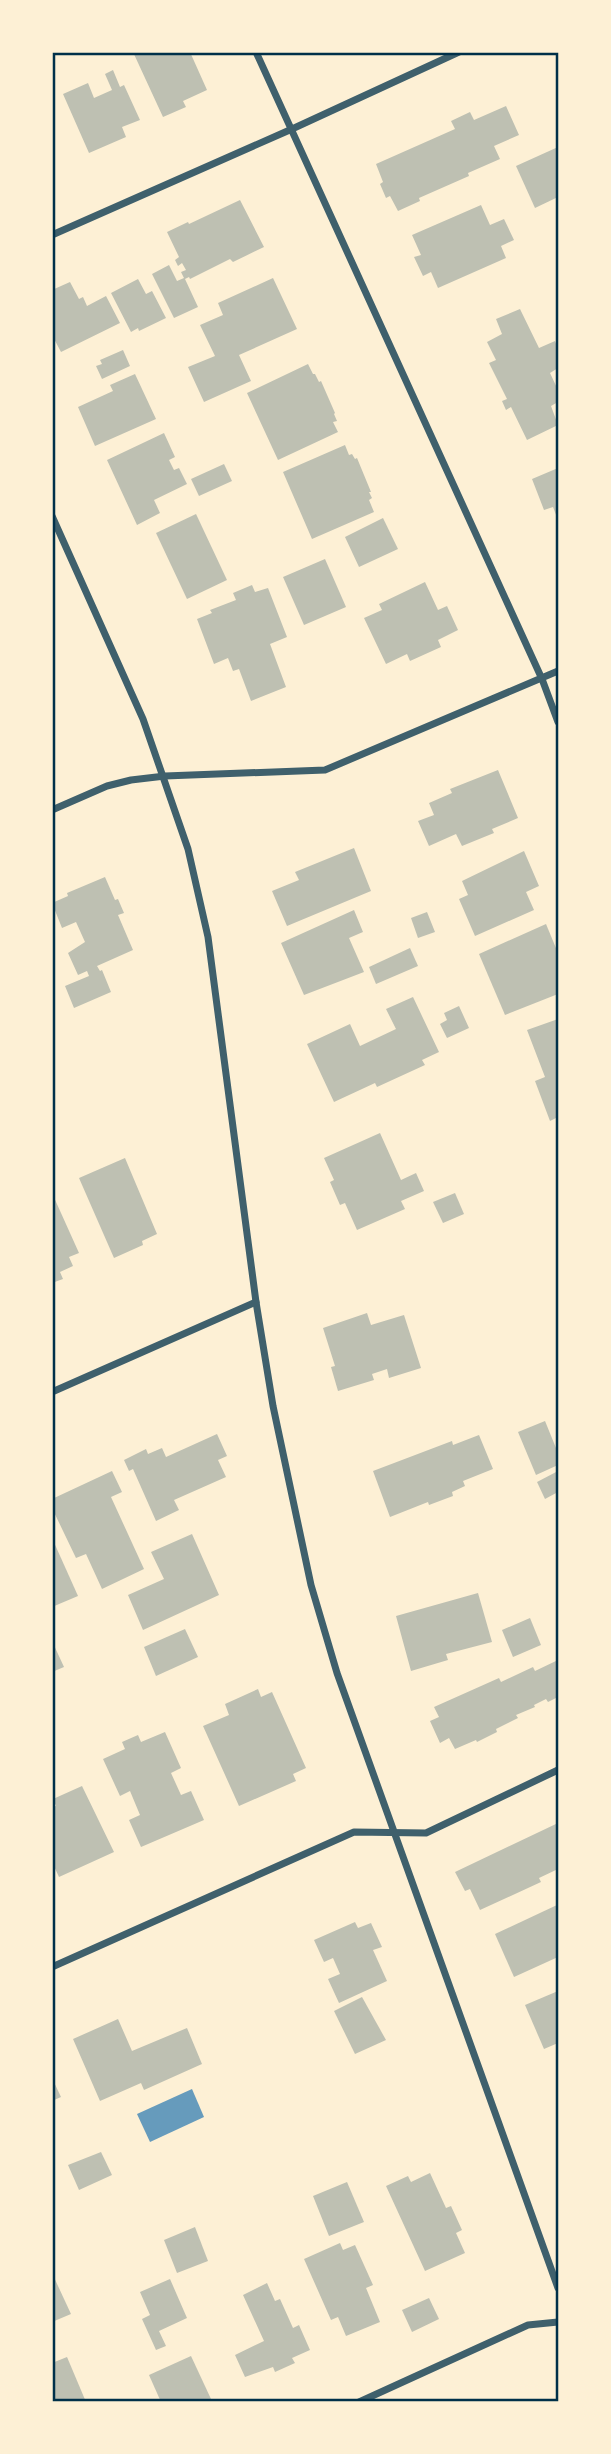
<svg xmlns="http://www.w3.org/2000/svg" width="611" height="2454" font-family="'Fira Sans',sans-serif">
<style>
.water{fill:#669bbc}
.building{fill:#bec0b2}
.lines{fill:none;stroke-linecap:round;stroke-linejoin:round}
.minor{stroke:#3f606c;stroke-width:7}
.neatline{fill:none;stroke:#003049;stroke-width:2.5}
</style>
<rect width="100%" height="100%" fill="#fdf0d5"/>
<!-- water -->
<path class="water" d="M192,2089l12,28 -54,25 -13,-28z"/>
<!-- building -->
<g class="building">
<path d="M133,52h57l17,38 -24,11 3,6 -23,10z"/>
<path d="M113,70l7,17 4,-2 16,35 -18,7 4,10 -37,16 -26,-59 25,-11 6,15 18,-8 -7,-16z"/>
<path d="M506,106l13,29 -25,11 6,13 -32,14 1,3 -50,22 1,3 -22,10 -8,-15 -4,2 -6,-14 3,-2 -7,-18 79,-35 -4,-8 19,-9 4,8z"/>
<path d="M558,147v50l-23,11 -19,-42z"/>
<path d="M240,200l24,47 -31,15 -3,-3 -40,20 -1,-2 -4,2 13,28 -24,11 -22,-44 17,-9 8,16 7,-3 -3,-6 5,-2 -4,-7 -4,3 -3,-6 4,-3 -12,-25 21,-10 1,2z"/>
<path d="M481,205l9,20 14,-6 10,21 -13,6 5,12 -68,30 -7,-16 -8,4 -9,-19 7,-2 -9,-20z"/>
<path d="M273,278l24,51 -58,26 12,26 -47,21 -16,-35 27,-11 -15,-31 23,-10 -5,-12z"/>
<path d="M138,279l8,15 6,-3 14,27 -27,13 -1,-3 -7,4 -20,-39z"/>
<path d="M70,282l9,17 4,-2 4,9 19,-10 14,27 -59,29 -9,-17v-45z"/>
<path d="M520,309l19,39 16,-7 3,8v19l-8,5 8,17v12l-7,4 7,19 -31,15 -16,-33 -5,3 -4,-9 5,-2 -18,-36 7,-3 -9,-18 15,-8 -6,-15z"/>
<path d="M123,350l7,16 -28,13 -6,-13 6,-2 -2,-4z"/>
<path d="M308,364l5,10h2l4,8 2,-1 14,32 -1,1 3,7 -4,1 5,10 -60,28 -31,-67z"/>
<path d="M135,374l21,45 -61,27 -17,-39 35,-16 -3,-6z"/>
<path d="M164,433l11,24 -6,3 5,10 5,-2 8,16 -33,16 6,13 -23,12 -30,-65z"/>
<path d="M345,445l4,10 3,-1 3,5 2,-1 14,34h-2l3,6 -3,2 5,12 -62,27 -29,-67z"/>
<path d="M224,464l8,17 -33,15 -8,-17z"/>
<path d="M558,468v52l-5,-13 -9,3 -12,-31z"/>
<path d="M196,514l31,66 -40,19 -31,-66z"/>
<path d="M383,518l15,31 -39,18 -14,-30z"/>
<path d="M325,559l21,48 -42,18 -21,-48z"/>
<path d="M425,582l13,28 9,-4 11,24 -20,10 3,7 -31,14 -3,-7 -21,10 -22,-46 18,-8 -3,-6z"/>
<path d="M252,585l3,7 13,-4 19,49 -17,7 16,43 -35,14 -12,-32 -6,2 -5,-13 -14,6 -17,-45 15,-6 -2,-3 26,-10 -3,-7z"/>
<path d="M498,770l20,48 -26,11 2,4 -32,13 -6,-12 -27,12 -11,-25 16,-6 -5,-12 23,-10 -2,-4z"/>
<path d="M354,848l17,43 -84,35 -15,-35 27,-11 -4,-8z"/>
<path d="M524,851l15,35 -13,6 8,18 -59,26 -16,-37 9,-4 -6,-14z"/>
<path d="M105,877l10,23 3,-1 6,14 -6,2 15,35 -36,16 3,5 2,-1 9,22 -37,16 -9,-22 24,-10 -2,-5 -9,4 -10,-22 17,-11 -9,-20 -14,6 -10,-25 16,-7 -1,-3z"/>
<path d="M354,910l9,22 -14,6 15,34 -60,23 -23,-52z"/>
<path d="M427,912l8,20 -17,6 -7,-20z"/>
<path d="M546,924l12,29v41l-53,21 -26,-61z"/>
<path d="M410,948l8,18 -42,18 -7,-17z"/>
<path d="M413,997l26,55 -17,8 3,5 -48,22 -2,-4 -41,19 -27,-58 43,-20 10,22 36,-17 -10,-20z"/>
<path d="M459,1006l10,22 -22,10 -7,-14 7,-4 -3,-7z"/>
<path d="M558,1019v98l-8,4 -15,-40 10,-4 -18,-47z"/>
<path d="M380,1133l21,47 15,-7 8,18 -23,10 4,8 -48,21 -12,-27 -5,2 -10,-23 4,-2 -10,-22z"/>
<path d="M125,1158l32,76 -15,7 1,4 -29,13 -35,-80z"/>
<path d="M52,1193l27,60 -10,4 4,9 -13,6 3,7 -11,4z"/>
<path d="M455,1193l9,21 -21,9 -10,-21z"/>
<path d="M367,1313l4,12 33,-10 17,53 -32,10 -2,-9 -15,5 2,6 -36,11 -7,-24 4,-1 -12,-38z"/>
<path d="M545,1421l13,32v12l-22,10 -18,-43z"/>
<path d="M217,1434l10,22 -9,4 8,17 -52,23 5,10 -23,11 -23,-52 -4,2 -5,-11 22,-11 2,5 14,-6 4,9z"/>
<path d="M479,1435l14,34 -30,12 2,5 -13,6 1,4 -24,9 -1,-3 -38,15 -17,-46 79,-30 1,4z"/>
<path d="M112,1471l10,21 -11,5 33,72 -42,20 -16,-35 -10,4 -24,-50v-9z"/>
<path d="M558,1471v21l-13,7 -8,-17z"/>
<path d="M192,1534l27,61 -76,35 -15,-35 36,-16 -13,-27z"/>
<path d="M52,1538l26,58 -26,11z"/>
<path d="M478,1593l14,49 -46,12 2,6 -37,11 -15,-55z"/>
<path d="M530,1618l11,27 -28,12 -11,-27z"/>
<path d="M185,1629l13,28 -42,19 -12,-29z"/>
<path d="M52,1641l12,26 -12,5z"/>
<path d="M558,1660v37l-10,5 -2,-3 -12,6 1,2 -19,8 2,3 -22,11 1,3 -20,10 -1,-2 -21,9 -6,-11 -9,5 -10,-22 9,-4 -5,-10 65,-29 2,4 32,-15 2,4z"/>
<path d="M258,1689l3,8 11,-5 34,76 -13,6 3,7 -57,25 -36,-80 26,-11 -4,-11z"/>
<path d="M165,1732l16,36 -10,5 10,22 10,-4 13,29 -63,27 -12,-27 11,-5 -10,-24 -10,5 -17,-37 22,-10 -3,-7 16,-7 3,7z"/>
<path d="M82,1786l32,66 -55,25 -7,-15v-55l4,-1 -3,-7z"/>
<path d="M558,1823v46l-19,9 2,4 -61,28 -10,-21 -5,2 -10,-19z"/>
<path d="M557,1905l1,52 -44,20 -19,-43z"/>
<path d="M355,1922l3,6 13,-5 11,24 -9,3 14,31 -48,22 -11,-24 12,-5 -7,-16 -9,4 -10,-22z"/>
<path d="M558,1991v52l-14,6 -19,-44z"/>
<path d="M362,1997l24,43 -31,14 -21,-43z"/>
<path d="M118,2019l14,32 55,-23 15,36 -58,26 -3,-7 -41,18 -27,-62z"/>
<path d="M52,2078l9,19 -9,4z"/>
<path d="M101,2152l11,23 -33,15 -11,-25z"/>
<path d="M430,2173l16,35 5,-2 11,24 -6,3 9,20 -40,18 -39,-85 22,-10 3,6z"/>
<path d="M347,2182l17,40 -35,14 -16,-40z"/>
<path d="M195,2227l13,34 -31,12 -13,-33z"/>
<path d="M340,2243l3,7 12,-5 18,40 -7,3 14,34 -34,14 -8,-19 -7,3 -27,-61z"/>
<path d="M52,2273l19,41 -19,8z"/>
<path d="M170,2279l17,39 -28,13 7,15 -10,4 -14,-31 8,-4 -10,-23z"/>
<path d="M267,2283l8,18 5,-2 13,29 6,-3 11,25 -18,8 3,5 -20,9 -2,-5 -28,10 -10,-22 29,-14 -21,-46z"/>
<path d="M429,2298l10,21 -27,13 -10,-22z"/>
<path d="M191,2356l20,43 -5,3h-45l-12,-27z"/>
<path d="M67,2357l19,45h-34v-39z"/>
</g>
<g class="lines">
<!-- minor -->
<g class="minor">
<path d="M256,52l286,627 16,43"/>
<path d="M52,235l240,-106 167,-77"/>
<path d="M52,516l91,203 45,130 20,88 48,365 17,104 38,179 26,88 221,615"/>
<path d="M52,810l55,-24 24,-6 34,-4 160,-6 233,-99"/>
<path d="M52,1392l204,-90"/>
<path d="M52,1967l302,-135 72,1 132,-63"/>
<path d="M359,2402l169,-77 30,-3"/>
</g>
</g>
<!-- border -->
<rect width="611" height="2454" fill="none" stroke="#fdf0d5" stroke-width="108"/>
<rect x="54" y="54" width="503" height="2346" class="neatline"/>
</svg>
